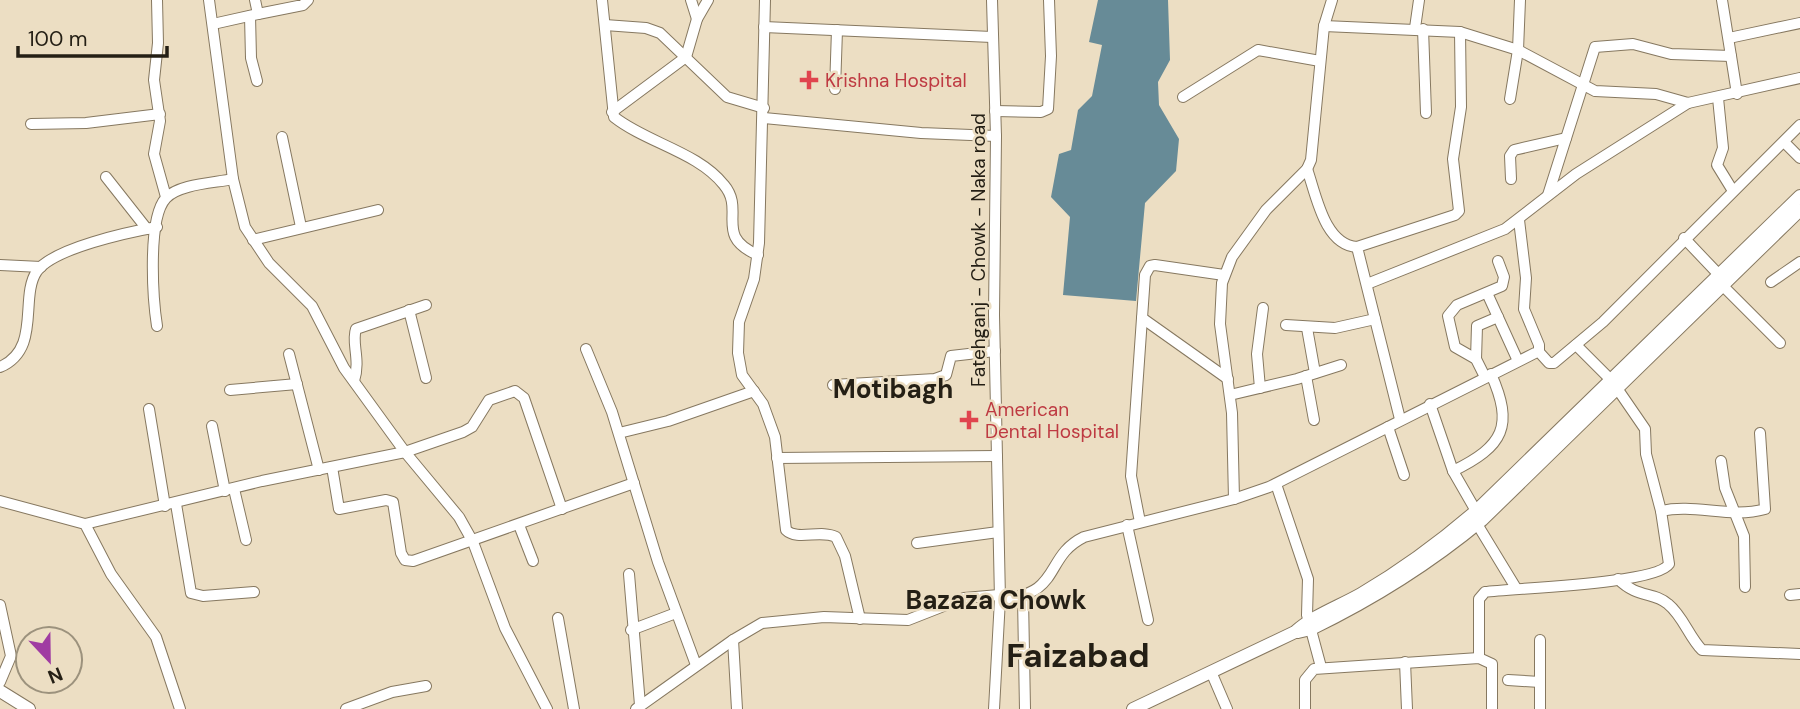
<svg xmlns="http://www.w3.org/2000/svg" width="1800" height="709" viewBox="0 0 1800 709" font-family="'DM Sans',sans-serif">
  <rect width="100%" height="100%" fill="#ecdec3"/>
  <path fill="#678b97" d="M1098 0H1168L1170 60 1158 82 1159 105 1179 139 1176 171 1145 203 1136 301 1063 295 1070 217 1051 197 1059 154 1071 150 1078 110 1092 96 1102 45 1089 42Z"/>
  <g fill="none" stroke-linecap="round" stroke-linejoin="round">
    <defs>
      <g id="minor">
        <path d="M157 0 158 43 154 80 160 121 154 154 166 197"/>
        <path d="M209 0 233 179 245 227 269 263 312 306 344 368 405 452 459 517 473 542 505 628 547 709"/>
        <path d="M602 0 614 117C647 143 698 152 724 185 746 211 713 236 758 255"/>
        <path d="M691 0 697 19"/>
        <path d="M765 0 759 243 754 279 739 322 738 353 742 375 763 404 775 437 786 530C797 541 821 529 836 537L845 556 860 619"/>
        <path d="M992 0 996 136 994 315 1000 599 994 709"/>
        <path d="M258 14 303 5 308 0"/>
        <path d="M250 16 251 58 257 81"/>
        <path d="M213 24 258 14 255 0"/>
        <path d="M605 25 646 28 660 33 727 97 764 108"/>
        <path d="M1324 26 1460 32 1518 50 1595 91 1656 94 1688 103 1800 78"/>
        <path d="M764 27 992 37"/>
        <path d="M1415 28 1419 0"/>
        <path d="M1423 29 1426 113"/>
        <path d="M1729 38 1800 23"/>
        <path d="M1731 56 1737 94"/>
        <path d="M835 89 837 30"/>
        <path d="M1183 97 1258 50 1320 61"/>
        <path d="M1718 98 1723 148 1717 165 1733 191"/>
        <path d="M1510 99 1518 50 1520 0"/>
        <path d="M995 111 1041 112 1048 109 1051 56 1049 0"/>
        <path d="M612 112 686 57 697 19 708 0"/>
        <path d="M764 118 921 133 996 136"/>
        <path d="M31 124 86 123 160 114"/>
        <path d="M282 137 301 227"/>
        <path d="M1784 142 1800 158"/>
        <path d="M1307 169C1316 194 1324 245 1357 247"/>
        <path d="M106 177 147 229"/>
        <path d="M1511 179 1510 156 1514 150 1566 138"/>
        <path d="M1548 195 1595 47 1633 44 1671 54 1731 56 1722 0"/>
        <path d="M1519 220 1526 278 1524 309 1539 345V352"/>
        <path d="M1684 238 1723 279"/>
        <path d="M253 240 378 210"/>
        <path d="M0 265 41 267"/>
        <path d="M1771 282 1800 262"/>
        <path d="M1367 284 1505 229 1576 174 1688 103"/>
        <path d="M1721 284 1780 343"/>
        <path d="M1487 293 1518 361"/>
        <path d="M409 310 426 378"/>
        <path d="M1142 318 1228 379"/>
        <path d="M1286 325 1335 328 1375 319"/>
        <path d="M157 326C153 300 147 218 166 198 179 184 214 183 233 179"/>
        <path d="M1307 328 1315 373"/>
        <path d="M586 349 612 412 658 562 696 665"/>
        <path d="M289 354 319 470"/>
        <path d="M1476 359 1477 326 1498 317"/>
        <path d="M0 367C42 349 19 297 37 271 54 248 129 232 157 227"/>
        <path d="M1306 376 1314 420"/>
        <path d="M1485 377 1476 359 1455 347 1448 316 1457 305 1502 286 1504 277 1498 261"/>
        <path d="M354 381C361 359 351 343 356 329L426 305"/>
        <path d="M833 385 935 379 946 375 951 356 995 351"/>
        <path d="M1260 388 1257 354 1263 308"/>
        <path d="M230 390 297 384"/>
        <path d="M1230 395 1297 379 1341 365"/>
        <path d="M1430 404 1453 471 1476 511"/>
        <path d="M149 409 165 506"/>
        <path d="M1400 419 1357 247 1455 215 1459 211 1453 159 1461 107 1460 32"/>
        <path d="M212 426 225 491"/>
        <path d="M1388 427 1404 475"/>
        <path d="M619 433 668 421 754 391"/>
        <path d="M777 458 997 456"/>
        <path d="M1721 461 1725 488 1744 536 1745 587"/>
        <path d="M332 467 339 509 386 500 393 502 401 553 405 560 413 561 634 483"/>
        <path d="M1453 471C1504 446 1514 426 1491 374"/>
        <path d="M1276 484 1308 579 1307 615 1321 667"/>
        <path d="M234 489 246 540"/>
        <path d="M1234 499 1232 413 1220 324 1222 283 1232 257 1266 210 1307 169 1311 160 1324 26 1332 0"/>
        <path d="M0 501 85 524 111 574 156 637 180 709"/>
        <path d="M176 504 191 593 203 596 254 592"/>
        <path d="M1661 511C1695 503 1730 519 1765 509L1760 433"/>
        <path d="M1474 519 1516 588"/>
        <path d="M1140 522 1131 476 1145 275 1150 266 1155 265 1224 275"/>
        <path d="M85 524 262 481 405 452 463 432 472 427 489 400 515 391 524 398 562 509"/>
        <path d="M519 525 533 561"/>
        <path d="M1127 525 1148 620"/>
        <path d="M917 543 998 532"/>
        <path d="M629 574 640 705"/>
        <path d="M1618 579C1638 599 1653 591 1668 604 1683 616 1689 637 1702 650L1800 654"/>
        <path d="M1790 595 1800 594"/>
        <path d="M1023 598 1025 709"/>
        <path d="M1000 599C1063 595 1043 557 1084 537L1234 499 1269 487 1535 353 1539 352 1549 363H1554L1603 322 1800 125"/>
        <path d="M0 605 11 656 0 682"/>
        <path d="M558 618 574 709"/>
        <path d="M631 630 676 613"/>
        <path d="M733 640 737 709"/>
        <path d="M1540 640V709"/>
        <path d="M1479 658V599L1485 592C1514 588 1657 584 1669 564L1661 511 1646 454 1645 429 1612 381 1576 345"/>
        <path d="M1405 662 1407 709"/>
        <path d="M1212 674 1227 709"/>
        <path d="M1508 680 1540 682"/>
        <path d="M346 709 392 692 426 686"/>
        <path d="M636 709 733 640 762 623 824 617 908 620 964 598 999 595"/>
        <path d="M1305 709V680L1314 669 1479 658 1492 664V709"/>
      </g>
      <g id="major">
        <path d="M1298 632 1311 629C1373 599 1429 564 1482 520L1800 210"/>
        <path d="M0 691 29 709"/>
        <path d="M1133 709 1295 632C1314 615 1338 607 1361 594 1402 570 1440 542 1476 511L1800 196"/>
      </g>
    </defs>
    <use href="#minor" stroke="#867860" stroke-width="12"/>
    <use href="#major" stroke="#867860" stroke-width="14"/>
    <use href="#minor" stroke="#fff" stroke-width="10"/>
    <use href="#major" stroke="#fff" stroke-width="12"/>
  </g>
  <g fill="#e0444e" stroke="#ecdec3" stroke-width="2.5">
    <path d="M805.5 69.5h7v7h7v7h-7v7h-7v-7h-7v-7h7z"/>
    <path d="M965.5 409.5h7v7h7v7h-7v7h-7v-7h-7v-7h7z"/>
  </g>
  <g text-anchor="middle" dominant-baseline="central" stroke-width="5" stroke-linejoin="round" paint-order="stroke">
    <g font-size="19" fill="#be3a42" stroke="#ecdec3" text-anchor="start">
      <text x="825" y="80">Krishna Hospital</text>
      <text x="985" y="409">American<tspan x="985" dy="22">Dental Hospital</tspan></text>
    </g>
    <g font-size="19" fill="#241f15" stroke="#ecdec3">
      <text transform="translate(978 250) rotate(-90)">Fatehganj - Chowk - Naka road</text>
    </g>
    <g font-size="26" font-weight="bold" fill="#241f15" stroke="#ecdec3">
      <text x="893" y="389">Motibagh</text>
      <text x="996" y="600">Bazaza Chowk</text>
    </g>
    <g font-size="33" font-weight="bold" fill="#241f15" stroke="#ecdec3">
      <text x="1078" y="655">Faizabad</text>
    </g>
  </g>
  <g transform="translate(49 660) rotate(158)"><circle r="33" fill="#ecdec3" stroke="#9c927d" stroke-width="2"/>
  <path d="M0-5L12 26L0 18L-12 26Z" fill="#a03ca2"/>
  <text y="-10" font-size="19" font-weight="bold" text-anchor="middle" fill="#241f15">N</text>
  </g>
  <path d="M18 46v10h149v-10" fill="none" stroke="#241f15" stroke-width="3.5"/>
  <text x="28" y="46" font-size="21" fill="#241f15" stroke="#ecdec3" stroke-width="5" paint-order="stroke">100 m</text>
</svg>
